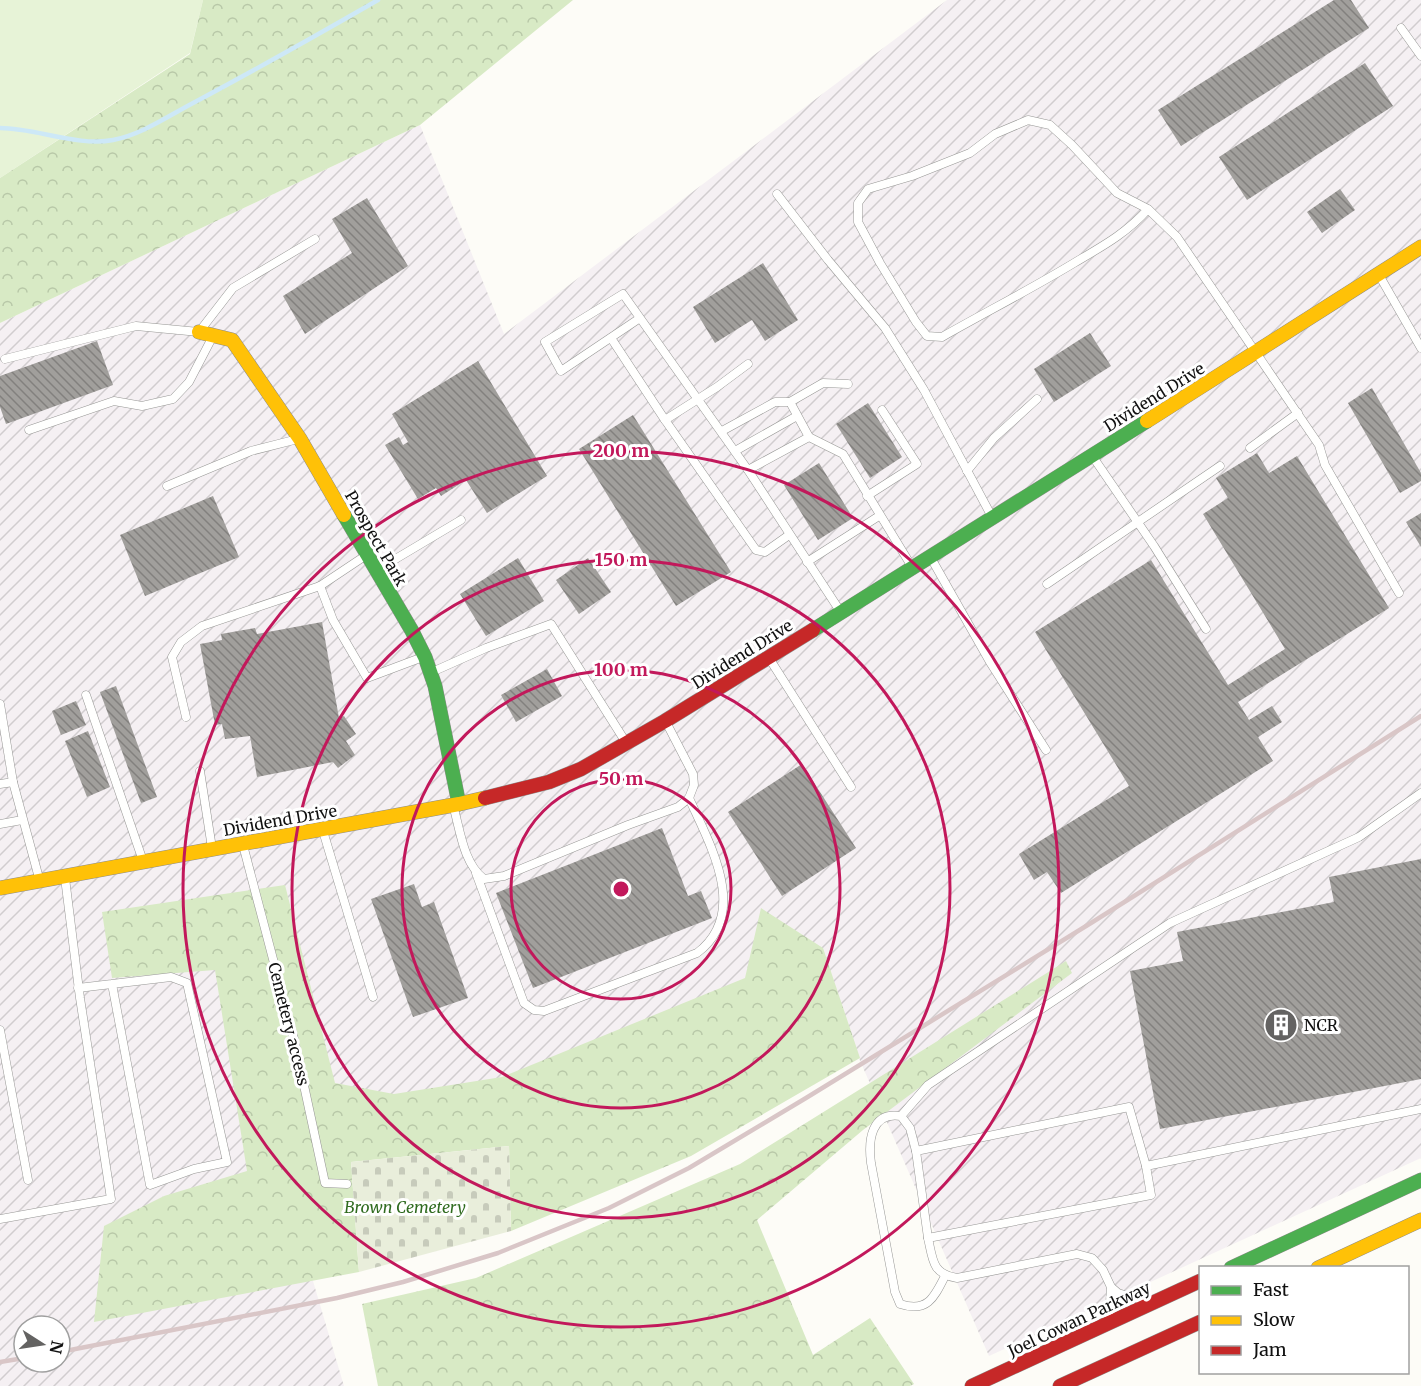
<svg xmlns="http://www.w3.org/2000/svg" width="1421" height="1386" viewBox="0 0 1421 1386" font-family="Merriweather,serif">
  <defs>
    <pattern id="industrial-furrows" width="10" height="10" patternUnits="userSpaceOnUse" patternTransform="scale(1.5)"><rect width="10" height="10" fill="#f5f0f3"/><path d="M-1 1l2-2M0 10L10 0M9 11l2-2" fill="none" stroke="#d1cdcf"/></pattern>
    <pattern id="forest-crowns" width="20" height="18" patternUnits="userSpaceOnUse" patternTransform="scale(1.5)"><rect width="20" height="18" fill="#d8eac5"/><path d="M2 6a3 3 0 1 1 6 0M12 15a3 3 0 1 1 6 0" fill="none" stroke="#b8c8a8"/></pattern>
    <pattern id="cemetery-stones" width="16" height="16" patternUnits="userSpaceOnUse" patternTransform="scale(1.5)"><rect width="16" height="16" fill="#e9eedb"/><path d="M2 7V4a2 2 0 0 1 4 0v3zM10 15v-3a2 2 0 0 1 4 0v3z" fill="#c7cbbb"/></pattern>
    <pattern id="building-back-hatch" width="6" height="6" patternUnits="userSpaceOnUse" patternTransform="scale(1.5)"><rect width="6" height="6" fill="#a19f9c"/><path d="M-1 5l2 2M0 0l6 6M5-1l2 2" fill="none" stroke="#82807e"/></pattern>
  </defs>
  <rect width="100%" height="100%" fill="#fdfcf7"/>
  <path fill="url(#industrial-furrows)" fill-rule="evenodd" d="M947 0H1421V1158L989 1356 813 953 532 1092 268 1108 287 1193 344 1386H0V323L420 125 504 334ZM24 1326H60V1362H24Z"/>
  <path fill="#e7f3d7" d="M0 0H203L190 53 0 178Z"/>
  <g fill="url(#forest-crowns)">
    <path d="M203 0H573L420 125 0 323V178L190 54Z"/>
    <path d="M285 885 335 1083 394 1094 502 1077 745 978 761 908 823 948 860 1058 691 1156 511 1231 509 1146 351 1162 359 1272 94 1322 104 1226 164 1196 247 1171 215 970 112 978 102 912Z"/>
    <path d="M1066 961 1072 973 863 1130 757 1220 813 1355 870 1318 914 1384 910 1386H378L362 1304 476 1278 740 1164Z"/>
  </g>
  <path fill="url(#cemetery-stones)" d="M509 1146 511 1231 359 1272 351 1162Z"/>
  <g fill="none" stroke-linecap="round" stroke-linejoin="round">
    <path stroke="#cde8f7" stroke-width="4.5" d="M0 128C36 128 78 147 113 140 143 134 168 116 195 102 257 69 317 35 378 0"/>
  </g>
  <g fill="url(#building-back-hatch)">
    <path d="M1334 0H1351L1369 28 1181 146 1158 110Z"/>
    <path d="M1365 63 1393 106 1247 200 1219 157Z"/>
    <path d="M1340 189 1355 210 1322 233 1307 212Z"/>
    <path d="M367 198 408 266 305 334 283 296 352 253 332 219Z"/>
    <path d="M763 263 798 320 765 341 752 320 715 343 693 307Z"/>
    <path d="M1090 333 1111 366 1054 402 1034 369Z"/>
    <path d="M97 341 113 385 6 424 0 407V376Z"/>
    <path d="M478 361 547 476 487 513 466 480 441 496 436 488 418 499 385 445 399 437 403 445 408 442 392 414Z"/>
    <path d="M1372 388 1421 473V481L1400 493 1348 403Z"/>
    <path d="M868 403 902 457 870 478 836 424Z"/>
    <path d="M633 415 731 572 676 606 579 449Z"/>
    <path d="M1257 453 1269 473 1297 456 1389 608 1238 702 1249 720 1272 706 1282 722 1258 737 1273 761 1061 893 1047 872 1034 880 1019 854 1129 786 1035 632 1151 560 1228 685 1285 649 1203 514 1228 498 1216 478Z"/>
    <path d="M819 463 853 518 818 540 784 485Z"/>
    <path d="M213 496 239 557 145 596 120 535Z"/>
    <path d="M1421 513V547L1406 522Z"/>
    <path d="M518 558 544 601 486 636 460 594Z"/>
    <path d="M588 558 611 592 579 614 556 580Z"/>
    <path d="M322 622 339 718 344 716 356 734 346 741 355 755 338 768 333 762 257 777 250 736 225 739 222 724 215 725 200 644 222 640 221 634 255 628 257 634Z"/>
    <path d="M547 669 562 696 516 722 501 695Z"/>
    <path d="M116 686 157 797 141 803 100 692Z"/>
    <path d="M76 701 86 725 61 735 52 711Z"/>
    <path d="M88 731 110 787 87 797 65 741Z"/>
    <path d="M802 764 856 848 782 896 728 812Z"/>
    <path d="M662 828 688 896 701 891 712 918 533 988 496 893Z"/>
    <path d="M1421 859V1079L1160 1129 1130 971 1183 961 1177 932 1334 902 1329 877Z"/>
    <path d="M414 884 422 907 434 902 468 998 413 1017 371 899Z"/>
  </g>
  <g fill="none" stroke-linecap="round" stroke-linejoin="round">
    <defs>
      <g id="lane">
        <path d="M1401 28 1421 56"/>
        <path d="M777 194 828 260 885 328 924 390 992 517"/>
        <path d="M1148 209C1127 233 1101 247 1074 263 1031 289 986 312 942 337L927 336 916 322 880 263 858 222V203L868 189 912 176 970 153 995 134 1028 120 1050 125 1072 145 1117 193 1148 209 1177 237 1319 445 1325 465 1399 593"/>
        <path d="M1379 275 1421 348"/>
        <path d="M640 318 561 371 545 342 623 294 748 470"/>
        <path d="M611 338 665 420 756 550 765 552 789 535"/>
        <path d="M5 359 136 326 199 332 233 288 315 239"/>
        <path d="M665 420 717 387 748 364"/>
        <path d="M29 430 114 401 142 406 173 399 189 382 213 336"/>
        <path d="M722 431 775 402H790"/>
        <path d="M809 437 790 402 823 383 848 384"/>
        <path d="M1250 448 1298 413"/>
        <path d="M735 451 797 416"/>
        <path d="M1093 457 1154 546 1206 629"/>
        <path d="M967 471 994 438 1037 399"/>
        <path d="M167 486 251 451 298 439"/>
        <path d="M867 496 917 464 882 410"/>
        <path d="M931 558 990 662 1046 750"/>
        <path d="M807 562 879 516"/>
        <path d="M377 570 461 520"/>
        <path d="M1047 584 1220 466"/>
        <path d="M320 586 333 620 367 678 423 657"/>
        <path d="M840 611 748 470 809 437 843 454 912 567"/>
        <path d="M769 658 851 787"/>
        <path d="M432 672 486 648 551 624 625 741"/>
        <path d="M86 695 143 861"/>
        <path d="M0 704 13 782 39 878"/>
        <path d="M186 717 172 657 181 642 202 626 320 586 365 556"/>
        <path d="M200 771 212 848"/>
        <path d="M0 784 13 782"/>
        <path d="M453 805C460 829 463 863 484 879L504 876 628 825 678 807 689 798 694 785 693 774 666 722"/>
        <path d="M0 824 22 820"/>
        <path d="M323 831 373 997"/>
        <path d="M243 845 294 1039 325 1183 347 1184"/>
        <path d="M476 873 524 1003 534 1010 544 1011 697 953C750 913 710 845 689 798"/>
        <path d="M78 988 171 977 187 983 227 1162 194 1169 150 1185 112 984"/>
        <path d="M0 1030 28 1180"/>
        <path d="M901 1116 928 1085 1170 923 1359 837 1421 793"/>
        <path d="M916 1151 910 1128 901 1116C871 1111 868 1141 871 1163L895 1292 900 1304C927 1313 934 1298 945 1276"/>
        <path d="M0 1219 111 1199 80 998 65 878"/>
        <path d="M928 1238 916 1151 1129 1107 1146 1166"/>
        <path d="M1111 1287 1118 1293 1145 1301"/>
        <path d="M1109 1320 1111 1287 1103 1270 1092 1258 1077 1254 957 1278C932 1274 933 1260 928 1238L1151 1195 1146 1166 1421 1109"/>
      </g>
      <g id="fast">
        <path d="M344 515 412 631 425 657 435 686 459 804"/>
        <path d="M813 630 1147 421"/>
        <path d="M1231 1268 1421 1180"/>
      </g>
      <g id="slow">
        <path d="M199 332 232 340 300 439 344 515"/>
        <path d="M1147 421 1421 247"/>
        <path d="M0 888 459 804 485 798"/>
        <path d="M1318 1268 1421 1220"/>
      </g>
      <g id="jam">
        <path d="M485 798 549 782 581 769 665 721 813 630"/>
        <path d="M972 1386 1200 1281"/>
        <path d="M1060 1386 1200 1322"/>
      </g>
    </defs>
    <use href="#lane" stroke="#979795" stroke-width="9"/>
    <use href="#fast" stroke="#8e8d8b" stroke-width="15"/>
    <use href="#slow" stroke="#8e8d8b" stroke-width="15"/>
    <use href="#jam" stroke="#8e8d8b" stroke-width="15"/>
    <use href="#lane" stroke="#fffffe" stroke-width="8"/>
    <use href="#fast" stroke="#4caf50" stroke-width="14"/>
    <use href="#slow" stroke="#ffc107" stroke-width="14"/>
    <use href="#jam" stroke="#c62828" stroke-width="14"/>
    <g stroke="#d9c6c7" stroke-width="4.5">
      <path d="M60 1352 337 1298 403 1282 498 1253 609 1208 689 1168 806 1098 1091 923 1421 716"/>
      <path d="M0 1362 24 1358"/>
    </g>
  </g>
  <g fill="none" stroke="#c2185b" stroke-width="3">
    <circle cx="621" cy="889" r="110"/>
    <circle cx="621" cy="889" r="219"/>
    <circle cx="621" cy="889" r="329"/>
    <circle cx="621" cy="889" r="438"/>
  </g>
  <defs>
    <symbol id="building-disc" viewBox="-11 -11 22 22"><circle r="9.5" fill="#646362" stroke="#fff"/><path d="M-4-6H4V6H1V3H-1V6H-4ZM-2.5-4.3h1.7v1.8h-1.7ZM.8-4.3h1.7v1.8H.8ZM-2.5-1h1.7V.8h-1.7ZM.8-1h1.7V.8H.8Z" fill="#fff"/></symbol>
  </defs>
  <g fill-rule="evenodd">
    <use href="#building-disc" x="1262" y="1006" width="38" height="38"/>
  </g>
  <g text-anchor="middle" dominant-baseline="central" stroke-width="6" stroke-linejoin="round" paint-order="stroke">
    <g font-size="16" fill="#111" stroke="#fff">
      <text transform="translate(1154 397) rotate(-32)">Dividend Drive</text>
      <text transform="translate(376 538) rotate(60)">Prospect Park</text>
      <text transform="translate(742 654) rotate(-32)">Dividend Drive</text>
      <text transform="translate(280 820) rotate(-10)">Dividend Drive</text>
      <text transform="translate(289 1024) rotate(76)">Cemetery access</text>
      <text transform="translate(1079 1319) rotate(-25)">Joel Cowan Parkway</text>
    </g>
    <g font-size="16" fill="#111" stroke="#fff" text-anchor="start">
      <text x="1304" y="1025">NCR</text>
    </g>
    <g font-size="16" font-style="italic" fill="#2f6b1f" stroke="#fff">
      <text x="405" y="1207">Brown Cemetery</text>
    </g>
  </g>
  <circle cx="621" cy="889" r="9" fill="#c2185b" stroke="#fff" stroke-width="3"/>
  <g font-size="18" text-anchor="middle" font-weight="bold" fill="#c2185b" stroke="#fff" stroke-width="6" stroke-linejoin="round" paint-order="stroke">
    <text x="621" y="457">200 m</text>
    <text x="621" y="566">150 m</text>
    <text x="621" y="676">100 m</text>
    <text x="621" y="785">50 m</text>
  </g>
  <rect x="1199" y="1266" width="210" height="108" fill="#ffffff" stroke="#a0a0a0" stroke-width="1.5"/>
  <rect x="1211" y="1286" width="30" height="9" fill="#4caf50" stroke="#a0a0a0" stroke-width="1.5"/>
  <text x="1253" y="1296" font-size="18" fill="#111111">Fast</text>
  <rect x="1211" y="1316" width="30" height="9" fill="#ffc107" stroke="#a0a0a0" stroke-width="1.5"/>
  <text x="1253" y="1326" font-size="18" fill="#111111">Slow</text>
  <rect x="1211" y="1346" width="30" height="9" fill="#c62828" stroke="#a0a0a0" stroke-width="1.5"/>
  <text x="1253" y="1356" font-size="18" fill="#111111">Jam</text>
  <g transform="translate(42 1344) rotate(102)"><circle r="28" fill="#ffffff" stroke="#a0a0a0" stroke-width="1.5"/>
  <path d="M0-4.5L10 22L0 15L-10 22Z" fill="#646362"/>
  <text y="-9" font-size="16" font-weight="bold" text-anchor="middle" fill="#111111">N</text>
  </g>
</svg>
